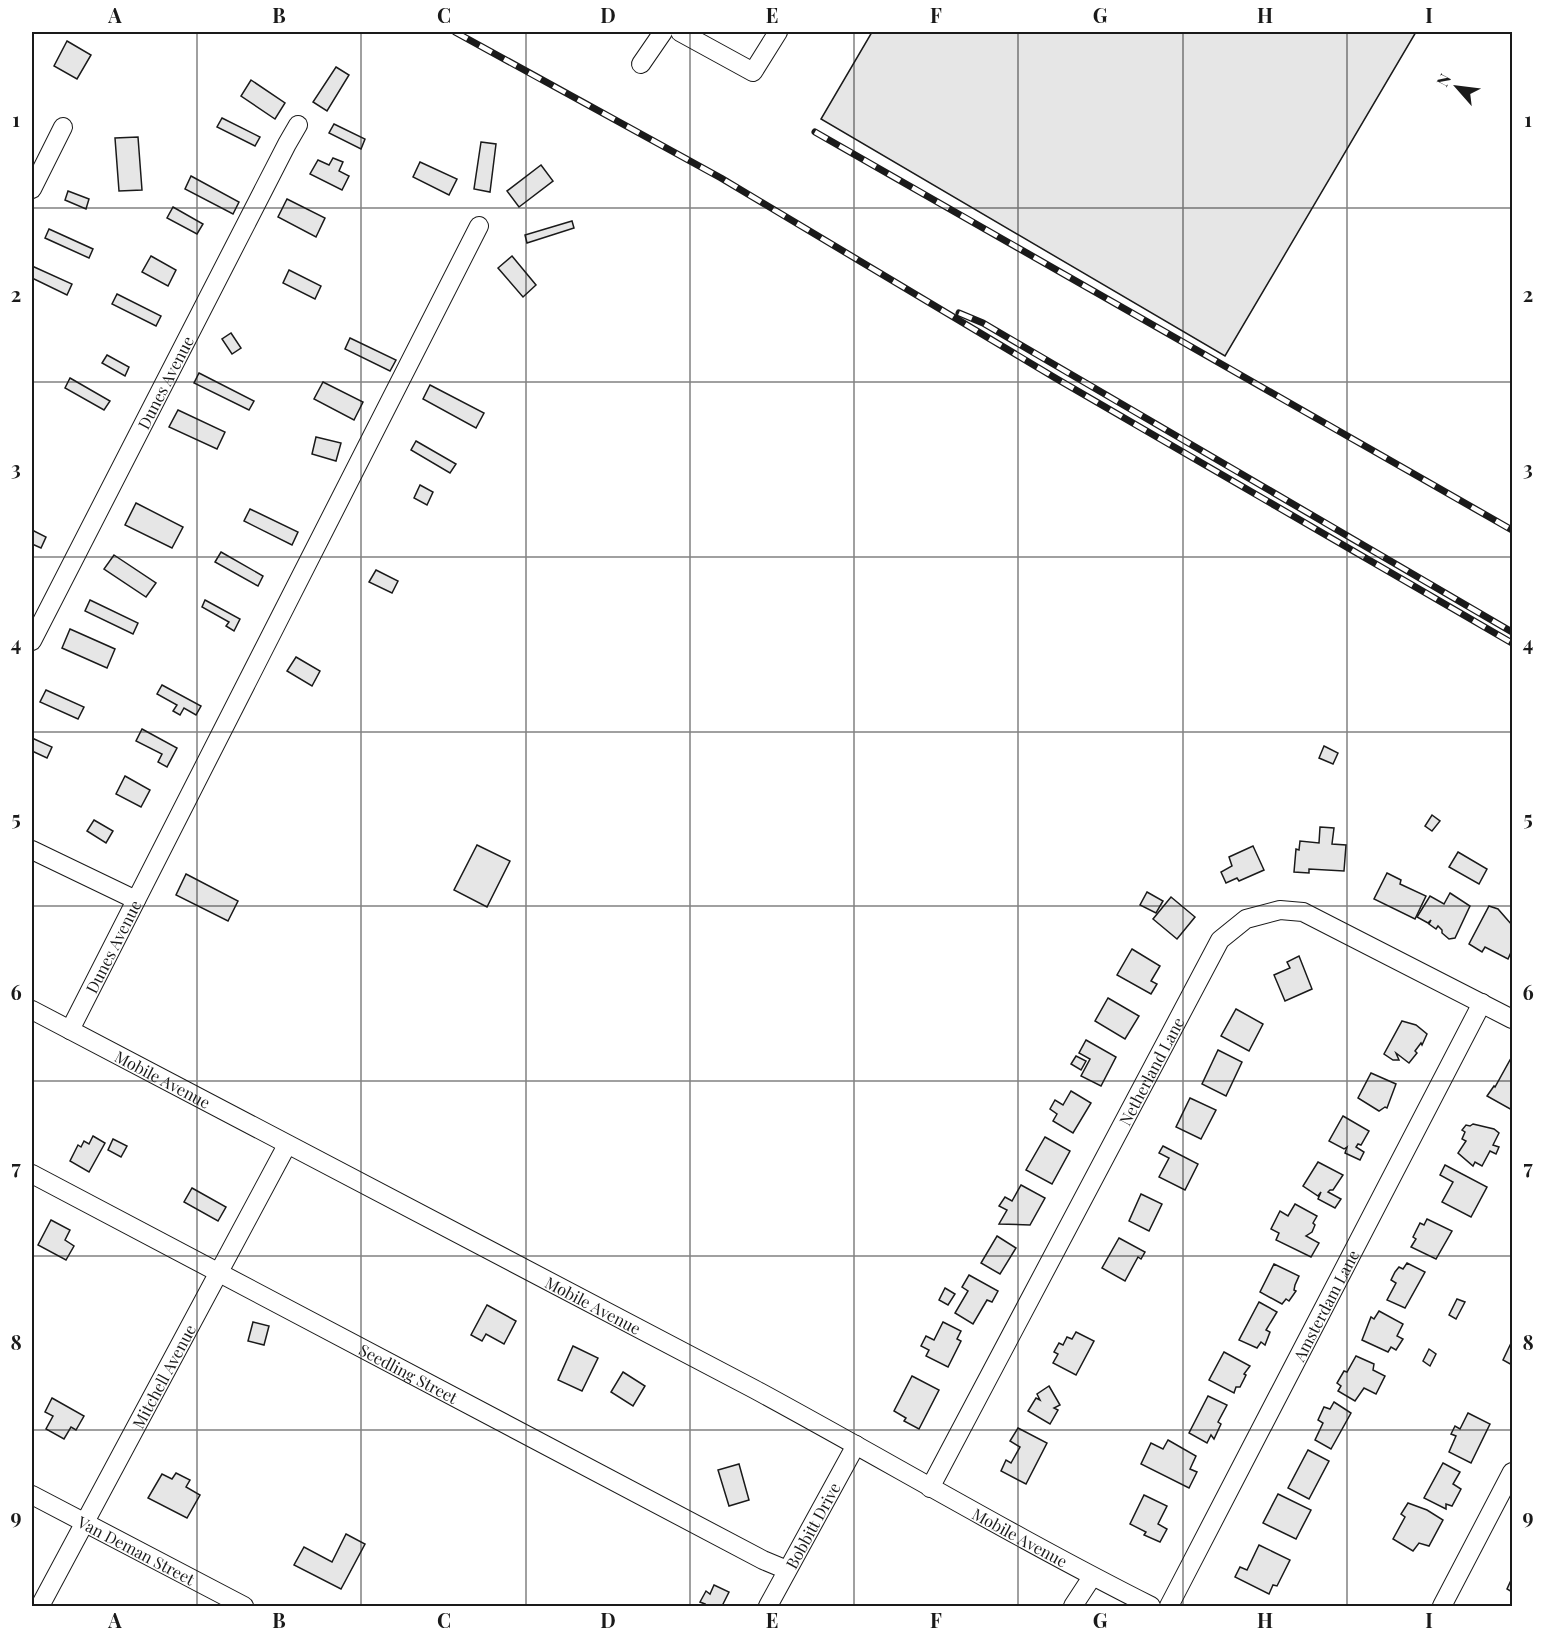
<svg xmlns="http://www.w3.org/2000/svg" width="1544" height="1638" viewBox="0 0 1544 1638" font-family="'Playfair Display',serif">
  <rect width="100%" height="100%" fill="#fff"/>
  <g fill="#e6e6e6" stroke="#1a1a1a" stroke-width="1.5">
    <path d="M872 32H1416L1225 356 821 119Z"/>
    <path d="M67 41 91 55 77 79 54 66Z"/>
    <path d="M336 67 349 75 327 111 313 102Z"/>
    <path d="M251 80 285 103 275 119 241 96Z"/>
    <path d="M222 118 260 137 255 146 217 127Z"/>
    <path d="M334 124 365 139 361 149 329 133Z"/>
    <path d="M138 137 142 190 119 191 115 138Z"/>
    <path d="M481 142 496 144 490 192 474 189Z"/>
    <path d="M333 158 343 162 339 171 349 176 342 190 310 174 318 160 329 165Z"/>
    <path d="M420 162 457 179 449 195 413 177Z"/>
    <path d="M541 165 553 181 519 207 507 191Z"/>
    <path d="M191 176 239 202 233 214 185 189Z"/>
    <path d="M68 191 89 199 86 209 65 200Z"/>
    <path d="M287 199 325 218 316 237 278 217Z"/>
    <path d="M173 207 203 224 197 234 167 218Z"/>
    <path d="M572 221 574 228 527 243 525 235Z"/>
    <path d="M49 229 93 249 89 258 45 238Z"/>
    <path d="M151 256 176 270 168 286 142 272Z"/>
    <path d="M512 256 536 285 523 297 498 268Z"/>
    <path d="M32 266 72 284 67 295 32 278Z"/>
    <path d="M289 270 321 286 315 299 283 283Z"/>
    <path d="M117 294 161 316 156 326 112 304Z"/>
    <path d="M231 333 241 348 232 354 222 339Z"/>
    <path d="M350 338 396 360 390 371 345 349Z"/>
    <path d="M107 355 129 367 125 376 102 363Z"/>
    <path d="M199 373 254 401 249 410 194 383Z"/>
    <path d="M70 378 110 401 104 410 65 388Z"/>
    <path d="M323 382 363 402 354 420 314 399Z"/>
    <path d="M430 385 484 413 476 428 423 399Z"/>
    <path d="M178 410 225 432 217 449 169 427Z"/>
    <path d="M316 437 341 443 336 461 312 454Z"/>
    <path d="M416 441 456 464 450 473 411 450Z"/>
    <path d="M420 485 433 492 427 505 414 498Z"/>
    <path d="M136 503 183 527 172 548 125 525Z"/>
    <path d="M250 509 298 532 292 545 244 521Z"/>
    <path d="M32 530 46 537 41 548 32 544Z"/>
    <path d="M221 552 263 576 258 586 215 562Z"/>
    <path d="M114 555 156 583 146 597 104 569Z"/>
    <path d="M376 570 398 581 392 593 369 582Z"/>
    <path d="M90 600 138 623 133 634 85 611Z"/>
    <path d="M205 600 240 619 234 631 226 626 229 622 202 607Z"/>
    <path d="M70 629 115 649 107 668 62 648Z"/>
    <path d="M296 657 320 671 312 686 287 671Z"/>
    <path d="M162 685 201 706 196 715 184 708 180 715 173 711 177 705 157 694Z"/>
    <path d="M46 690 84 707 78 719 40 702Z"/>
    <path d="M142 729 177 748 167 767 158 762 162 754 136 741Z"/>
    <path d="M32 738 52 747 47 758 32 751Z"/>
    <path d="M1324 746 1338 753 1333 764 1319 758Z"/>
    <path d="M125 776 150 790 141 807 116 794Z"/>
    <path d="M1432 815 1440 821 1432 831 1425 826Z"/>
    <path d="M94 820 113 831 106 843 87 831Z"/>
    <path d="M1320 827 1334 828 1332 844 1346 845 1344 871 1309 869V873L1294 872 1296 849 1299 850 1300 841 1319 843Z"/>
    <path d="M477 845 510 861 487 907 454 890Z"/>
    <path d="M1253 846 1264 870 1239 881 1237 878 1226 883 1221 872 1232 866 1229 857Z"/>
    <path d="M1458 852 1487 869 1479 884 1449 867Z"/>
    <path d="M1387 873 1401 880 1400 884 1426 896 1415 919 1374 899Z"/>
    <path d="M186 874 238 901 228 921 176 895Z"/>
    <path d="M1147 892 1163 901 1156 913 1140 905Z"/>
    <path d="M1450 893 1470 906 1455 938 1449 939 1442 933V930L1438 926 1436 929 1429 924 1431 920 1428 923 1417 917 1430 896 1444 904Z"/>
    <path d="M1171 897 1195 917 1177 939 1153 919Z"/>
    <path d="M1489 906 1498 909 1512 925V950L1508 959 1485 947 1482 952 1469 944Z"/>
    <path d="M1132 949 1160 966 1151 981 1157 984 1151 994 1117 975Z"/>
    <path d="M1299 956 1312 989 1285 1001 1274 975 1290 968 1287 962Z"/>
    <path d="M1108 998 1139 1016 1125 1039 1095 1021Z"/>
    <path d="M1236 1009 1263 1024 1249 1051 1221 1036Z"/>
    <path d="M1402 1021 1416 1025 1427 1034 1422 1045 1421 1043 1415 1051 1417 1053 1409 1063 1396 1053 1399 1060H1393L1384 1054Z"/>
    <path d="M1086 1040 1116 1057 1101 1086 1081 1076 1090 1059 1079 1053Z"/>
    <path d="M1218 1050 1242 1062 1226 1096 1202 1084Z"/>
    <path d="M1076 1056 1086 1061 1081 1070 1071 1064Z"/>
    <path d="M1510 1060 1512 1062V1110L1487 1096 1494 1086 1495 1087Z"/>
    <path d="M1371 1073 1396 1084 1387 1108 1385 1107 1379 1111 1358 1098Z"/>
    <path d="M1071 1091 1091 1103 1073 1133 1053 1121 1057 1114 1050 1109 1055 1100 1063 1105Z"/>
    <path d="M1190 1098 1216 1110 1201 1139 1176 1127Z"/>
    <path d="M1343 1116 1369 1131 1361 1145 1358 1144 1356 1147 1364 1152 1360 1160 1345 1153 1347 1147 1344 1149 1329 1141Z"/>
    <path d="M1473 1124 1494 1129 1499 1133 1493 1145 1499 1147 1496 1154 1490 1151 1482 1166 1475 1162 1473 1166 1458 1153 1466 1141 1462 1139 1465 1132 1462 1130 1466 1125 1470 1126Z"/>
    <path d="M93 1136 105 1143 89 1172 70 1161 78 1145 81 1147 84 1141 89 1144Z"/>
    <path d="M1045 1137 1070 1151 1052 1184 1026 1170Z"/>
    <path d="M113 1139 127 1146 121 1157 108 1150Z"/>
    <path d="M1163 1146 1198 1164 1185 1190 1159 1177 1169 1158 1159 1153Z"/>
    <path d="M1318 1162 1343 1175 1333 1190H1330L1328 1192 1341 1199 1335 1208 1318 1199 1321 1192 1318 1196 1303 1186Z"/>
    <path d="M1445 1165 1487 1187 1471 1217 1442 1202 1453 1182 1440 1175Z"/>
    <path d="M1021 1185 1045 1198 1030 1225 999 1224 1007 1210 999 1206 1005 1197 1012 1201Z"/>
    <path d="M192 1188 226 1207 218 1221 184 1202Z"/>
    <path d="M1141 1194 1162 1204 1149 1231 1129 1221Z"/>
    <path d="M1295 1204 1317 1216 1313 1223 1315 1225 1312 1232 1306 1236 1319 1243 1311 1257 1276 1240 1279 1233 1271 1229 1280 1211 1288 1216Z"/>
    <path d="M1427 1219 1452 1231 1436 1259 1411 1247 1416 1239 1413 1237 1420 1223 1424 1225Z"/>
    <path d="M51 1220 70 1230 65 1240 74 1246 66 1260 38 1245Z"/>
    <path d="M997 1236 1016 1248 1000 1274 981 1263Z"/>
    <path d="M1119 1238 1145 1252 1141 1259 1138 1257 1125 1281 1102 1268Z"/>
    <path d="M1407 1263 1425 1272 1405 1308 1387 1300 1396 1283 1391 1280 1395 1272 1399 1267 1403 1269Z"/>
    <path d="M1274 1264 1299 1276 1295 1285 1294 1290 1296 1291 1289 1301 1286 1299 1282 1304 1260 1292Z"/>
    <path d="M969 1275 998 1291 992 1302 987 1300 973 1324 955 1313 968 1291 962 1287Z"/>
    <path d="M945 1288 955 1294 948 1305 939 1300Z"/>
    <path d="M1457 1299 1465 1302 1456 1319 1449 1315Z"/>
    <path d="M1259 1302 1277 1312 1266 1330 1270 1332 1265 1345 1261 1342 1257 1348 1239 1340Z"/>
    <path d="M487 1305 516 1321 504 1344 486 1334 482 1341 471 1335Z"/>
    <path d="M1379 1311 1403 1324 1397 1336 1403 1339 1396 1350 1391 1347 1388 1352 1362 1340 1371 1317 1374 1319Z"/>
    <path d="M253 1322 269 1326 264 1345 248 1341Z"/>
    <path d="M943 1322 961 1331 957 1339 961 1341 948 1367 926 1356 929 1350 921 1346 926 1336 934 1340Z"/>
    <path d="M1076 1332 1094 1341 1076 1375 1053 1363 1058 1354 1054 1352 1059 1343 1063 1345 1067 1337 1072 1339Z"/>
    <path d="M1512 1341V1365L1503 1360Z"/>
    <path d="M573 1346 598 1358 582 1391 558 1380Z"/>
    <path d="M1429 1349 1436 1354 1430 1366 1423 1361Z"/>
    <path d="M1224 1352 1250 1366 1244 1374 1246 1375 1240 1387H1236L1234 1393 1209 1380Z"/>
    <path d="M1356 1356 1374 1364 1373 1370 1385 1376 1376 1394 1364 1388 1355 1401 1338 1391 1341 1386 1337 1383 1344 1371 1347 1372Z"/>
    <path d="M623 1372 645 1386 633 1406 611 1392Z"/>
    <path d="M912 1376 939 1390 919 1429 904 1421 906 1418 894 1411Z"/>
    <path d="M1049 1386 1060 1405 1054 1408 1058 1410 1050 1424 1028 1411 1036 1398 1040 1400 1037 1394Z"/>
    <path d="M1208 1396 1227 1405 1218 1422 1221 1424 1214 1439 1211 1435 1207 1443 1189 1433Z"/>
    <path d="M52 1398 84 1416 76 1430 71 1427 64 1439 46 1429 53 1416 45 1412Z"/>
    <path d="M1334 1402 1351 1413 1331 1449 1315 1440 1323 1423 1318 1420 1324 1407 1330 1409Z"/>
    <path d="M1468 1413 1490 1424 1471 1463 1449 1452 1456 1436 1451 1434 1455 1426 1460 1429Z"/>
    <path d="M1018 1428 1047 1443 1026 1484 1001 1471 1006 1460 1011 1463 1020 1447 1010 1441Z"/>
    <path d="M1168 1440 1196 1456 1190 1469 1197 1472 1189 1488 1141 1464 1151 1443 1163 1449Z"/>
    <path d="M1308 1450 1329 1461 1309 1499 1288 1488Z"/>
    <path d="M1443 1463 1460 1472 1453 1484 1461 1489 1452 1506 1446 1504V1509L1424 1498Z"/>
    <path d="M739 1464 749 1500 729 1506 718 1470Z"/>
    <path d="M176 1473 190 1480 186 1487 200 1495 187 1518 148 1498 162 1474 172 1479Z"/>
    <path d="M1278 1494 1311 1510 1296 1539 1263 1523Z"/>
    <path d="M1144 1495 1167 1506 1158 1524 1167 1529 1160 1542 1144 1535 1146 1532 1130 1524Z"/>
    <path d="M1408 1503 1427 1510 1443 1520 1429 1546 1419 1543 1413 1551 1393 1539 1405 1517 1401 1514Z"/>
    <path d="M346 1534 365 1544 341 1589 294 1565 304 1547 332 1562Z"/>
    <path d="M1259 1545 1290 1560 1277 1586 1273 1585 1269 1594 1235 1577 1240 1567 1247 1570Z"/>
    <path d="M1512 1578V1592L1507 1589Z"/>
    <path d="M714 1585 729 1592 722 1606H704L705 1604 700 1602 706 1591 710 1594Z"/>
  </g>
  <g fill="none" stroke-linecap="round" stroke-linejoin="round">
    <defs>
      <g id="minor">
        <path d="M680 32 753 72 778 32"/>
        <path d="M641 64 663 32"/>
        <path d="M32 189 63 127"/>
        <path id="s1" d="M32 641 287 144 298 125"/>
        <path d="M32 850 136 900"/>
        <path id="s2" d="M32 1010 754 1389C887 1461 1016 1538 1151 1606"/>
        <path id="s3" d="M70 1030 479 226"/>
        <path id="s4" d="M32 1174 763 1560 787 1570"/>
        <path id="s5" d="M930 1488 1220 940 1246 919 1280 910 1303 912 1512 1019"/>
        <path id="s6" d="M32 1495 244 1606"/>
        <path id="s7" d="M40 1606 287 1145"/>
        <path id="s8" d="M768 1606 856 1445"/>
        <path d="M1073 1606 1092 1577"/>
        <path id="s9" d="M1169 1606 1482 1003"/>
        <path d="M1442 1606 1512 1472"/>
      </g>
    </defs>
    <use href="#minor" stroke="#1a1a1a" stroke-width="20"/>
    <use href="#minor" stroke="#fff" stroke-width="18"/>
    <defs>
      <g id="rail">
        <path d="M455 32 721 178 1057 379 1512 643"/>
        <path d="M815 132 1512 530"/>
        <path d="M959 313 983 323 1512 632"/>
      </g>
    </defs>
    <use href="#rail" stroke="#1a1a1a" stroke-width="7"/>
    <use href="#rail" stroke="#fff" stroke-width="4.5" stroke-dasharray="14" stroke-linecap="butt"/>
  </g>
  <path fill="none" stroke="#1a1a1a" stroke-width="1.5" stroke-opacity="0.55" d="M197 32V1606M361 32V1606M526 32V1606M690 32V1606M854 32V1606M1018 32V1606M1183 32V1606M1347 32V1606M32 208H1512M32 382H1512M32 557H1512M32 732H1512M32 906H1512M32 1081H1512M32 1256H1512M32 1430H1512"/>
  <g text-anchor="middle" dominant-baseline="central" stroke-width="4.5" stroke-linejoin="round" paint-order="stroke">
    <g font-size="16" fill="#1a1a1a" stroke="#fff">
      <text stroke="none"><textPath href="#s1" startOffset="291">Dunes Avenue</textPath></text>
      <text stroke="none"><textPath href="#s3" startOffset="94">Dunes Avenue</textPath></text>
      <text stroke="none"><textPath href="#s5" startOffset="472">Netherland Lane</textPath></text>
      <text stroke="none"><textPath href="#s2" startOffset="148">Mobile Avenue</textPath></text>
      <text stroke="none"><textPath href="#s2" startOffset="634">Mobile Avenue</textPath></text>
      <text stroke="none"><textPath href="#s9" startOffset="339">Amsterdam Lane</textPath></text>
      <text stroke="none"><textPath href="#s4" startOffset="426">Seedling Street</textPath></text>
      <text stroke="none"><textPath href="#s7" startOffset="261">Mitchell Avenue</textPath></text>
      <text stroke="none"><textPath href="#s8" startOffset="92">Bobbitt Drive</textPath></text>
      <text stroke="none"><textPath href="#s2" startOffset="1120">Mobile Avenue</textPath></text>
      <text stroke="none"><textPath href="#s6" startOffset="118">Van Deman Street</textPath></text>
    </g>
  </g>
  <rect width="1544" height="1638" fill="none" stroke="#ffffff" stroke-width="66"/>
  <g transform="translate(1457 87) rotate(298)" stroke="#ffffff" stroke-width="4.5" paint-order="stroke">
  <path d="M0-4.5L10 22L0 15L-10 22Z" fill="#1a1a1a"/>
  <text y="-9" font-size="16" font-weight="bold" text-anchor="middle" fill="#1a1a1a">N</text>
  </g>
  <rect x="33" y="33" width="1478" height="1572" fill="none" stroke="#1a1a1a" stroke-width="2"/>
  <g font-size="20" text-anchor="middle" font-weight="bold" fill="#1a1a1a">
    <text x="115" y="23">A</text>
    <text x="279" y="23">B</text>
    <text x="444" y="23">C</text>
    <text x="608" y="23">D</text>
    <text x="772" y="23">E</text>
    <text x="936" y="23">F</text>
    <text x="1100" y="23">G</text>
    <text x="1265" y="23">H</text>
    <text x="1429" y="23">I</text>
    <text x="16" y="127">1</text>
    <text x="1528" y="127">1</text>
    <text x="16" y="302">2</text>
    <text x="1528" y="302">2</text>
    <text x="16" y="476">3</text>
    <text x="1528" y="476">3</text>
    <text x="16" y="651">4</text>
    <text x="1528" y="651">4</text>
    <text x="16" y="826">5</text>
    <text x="1528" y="826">5</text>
    <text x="16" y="1000">6</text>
    <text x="1528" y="1000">6</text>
    <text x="16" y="1175">7</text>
    <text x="1528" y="1175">7</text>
    <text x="16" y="1350">8</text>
    <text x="1528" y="1350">8</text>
    <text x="16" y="1524">9</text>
    <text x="1528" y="1524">9</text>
    <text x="115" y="1628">A</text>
    <text x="279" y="1628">B</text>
    <text x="444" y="1628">C</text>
    <text x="608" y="1628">D</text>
    <text x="772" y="1628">E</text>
    <text x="936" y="1628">F</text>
    <text x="1100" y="1628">G</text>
    <text x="1265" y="1628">H</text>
    <text x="1429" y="1628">I</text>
  </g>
</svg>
